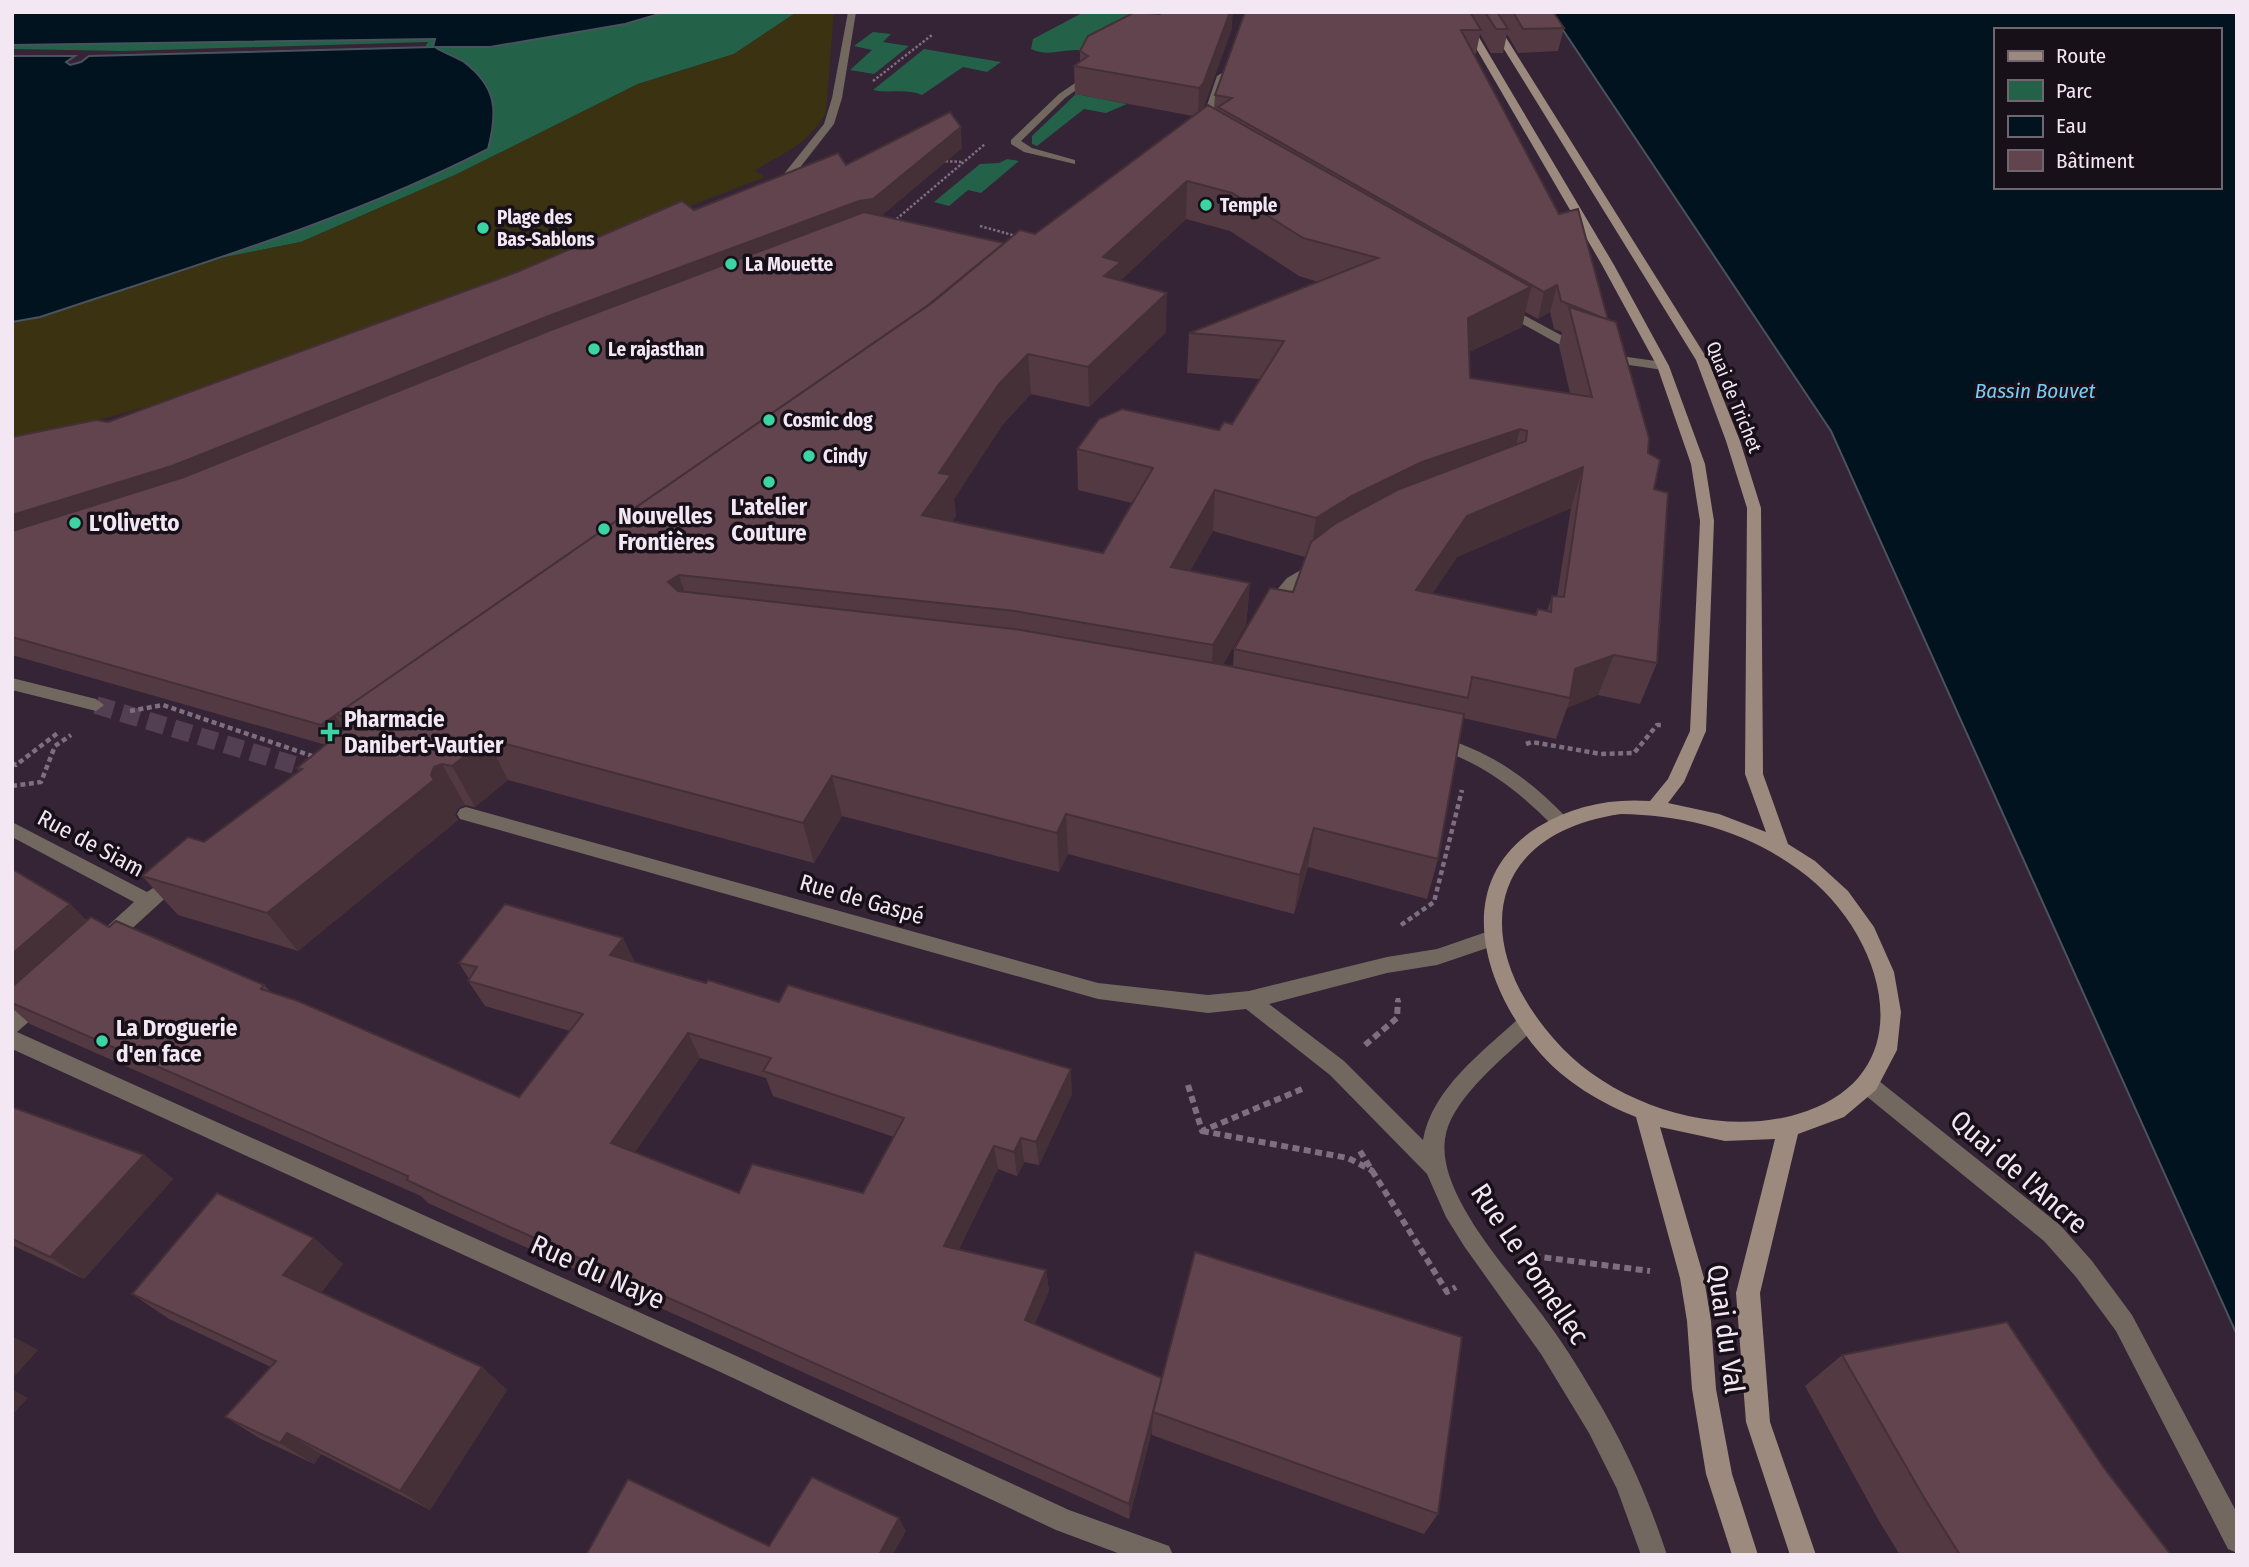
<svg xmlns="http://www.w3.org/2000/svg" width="2249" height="1567" viewBox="0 0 2249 1567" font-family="'Fira Sans Condensed',sans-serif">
  <rect width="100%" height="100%" fill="#352336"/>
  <g fill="#246149">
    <path d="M12 12H797L734 54 638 84 455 175 301 242 49 293 425 47 428 42 123 51 12 49Z"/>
    <path d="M1084 12H1136L1086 51C1066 47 1049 58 1031 49L1033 39Z"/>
    <path d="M873 32 891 34 883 42 909 46 874 74 850 70 872 50 854 46Z"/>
    <path d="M924 49 1001 62 987 72 963 67 922 95C905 88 890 94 873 90Z"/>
    <path d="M1076 94 1127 104 1106 113 1084 109 1037 146 1032 144V136Z"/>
    <path d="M1007 159 1019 161 981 193 968 190 949 206 934 202 980 164 999 163Z"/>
  </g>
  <path fill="#3a3211" d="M797 12H834L826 112C812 142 783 154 755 170L765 177 276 366C189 396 102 421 12 441V299L301 242 455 175 638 84 734 54Z"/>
  <g fill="#00131e" stroke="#49535e" stroke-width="2" fill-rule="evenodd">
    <path d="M12 12H666L625 24 490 47H435C443 53 455 56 464 62 497 87 498 111 488 149 345 222 192 266 40 317L12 322V56H75L66 62 70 65 81 62 89 56 433 47 435 39 12 45Z"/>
    <path d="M1551 12H2237V1335L1831 431ZM1995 30H2219V187H1995Z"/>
  </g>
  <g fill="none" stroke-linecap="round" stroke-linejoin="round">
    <path stroke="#524052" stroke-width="18" stroke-dasharray="18 9" stroke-linecap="butt" d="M96 705 321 773"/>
    <g stroke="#7e6e7f" stroke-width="2.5" stroke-dasharray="2.5 2" stroke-linecap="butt">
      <path d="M873 81 932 35"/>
      <path d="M941 161 963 162"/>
      <path d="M893 222 985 144"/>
      <path d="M980 226 1016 236"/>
    </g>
    <g stroke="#7e6e7f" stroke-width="4.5" stroke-dasharray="5 3.5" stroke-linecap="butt">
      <path d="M130 711 163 705 315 757"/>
      <path d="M1526 744 1532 742 1601 754 1634 753 1657 725H1663"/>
      <path d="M12 763 16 765 59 732"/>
      <path d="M12 786 41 782 55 746 71 735"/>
      <path d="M1401 925 1434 902 1462 790"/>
      <path d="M1398 1002V998"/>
    </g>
    <g stroke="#7e6e7f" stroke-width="6" stroke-dasharray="7 4.5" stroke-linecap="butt">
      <path d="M1365 1045 1397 1018 1398 1000"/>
      <path d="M1188 1085 1202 1131 1302 1089"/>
      <path d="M1202 1131 1348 1158 1373 1171"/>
      <path d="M1360 1151 1447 1292 1456 1287"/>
      <path d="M1533 1256 1650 1271"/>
    </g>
    <g fill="#736860" fill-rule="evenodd">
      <path d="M1078 81 1086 83 1065 98 1021 141 1032 148 1075 160V164L1024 152 1011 144V140L1059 94Z"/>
      <path d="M1867 1075 1874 1077 2060 1225 2092 1261 2132 1315 2237 1513V1553L2228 1549 2116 1331 2076 1277 2044 1241 1860 1091 1857 1084 1860 1077Z"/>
    </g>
    <path fill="#736860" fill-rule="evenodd" d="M848 12H856L842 98 834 124 791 179 770 184V180L783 175 824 124 832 98Z"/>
    <g fill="#736860" fill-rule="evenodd">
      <path d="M1503 304 1583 347 1585 350 1583 353H1575L1499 311V305Z"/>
      <path d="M1606 354 1663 362 1669 366 1663 370 1602 361V355Z"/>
      <path d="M1318 560 1326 565 1323 568 1297 586 1274 613H1264L1261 609 1264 605 1287 578Z"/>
      <path d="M12 678 96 699 104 705 96 711 12 690Z"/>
      <path d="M1436 736C1489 750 1528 778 1566 817L1569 822 1566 827H1554C1517 789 1481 762 1430 746L1427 742 1430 738Z"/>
      <path d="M466 807 1098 983 1208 995 1249 991 1387 957 1437 949 1492 930 1499 932 1502 938 1499 944 1437 965 1387 973 1269 1004 1344 1061 1423 1140C1432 1088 1484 1051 1520 1017L1527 1014 1534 1017 1537 1023 1534 1029C1506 1056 1450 1099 1445 1139 1437 1195 1511 1273 1543 1316 1561 1340 1577 1365 1592 1391 1624 1443 1648 1497 1667 1555H1641L1617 1489 1589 1433 1541 1354 1464 1246 1446 1217 1427 1174 1330 1075 1246 1009 1208 1013 1098 999 460 819 457 814 460 809Z"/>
      <path d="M12 822 147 892 176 873 183 875 185 880 114 945 107 947 100 945 97 939 100 933 134 902 12 837Z"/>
      <path d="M40 991 47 994 50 1000 47 1006 17 1032 732 1354 1069 1510 1169 1546 1173 1555H1123L1056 1530 716 1370 12 1049V1012L33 994Z"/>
    </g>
    <path fill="#736860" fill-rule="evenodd" d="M1222 73 1227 76 1214 115 1202 127H1194V123L1204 114 1217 76Z"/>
    <path fill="#9c8a7e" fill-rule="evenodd" d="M1455 12H1464L1614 265 1669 366 1705 464 1714 521 1706 731 1684 782 1668 803 1719 814 1766 832 1745 774 1747 508 1726 441 1696 360 1481 12H1490L1708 360 1740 441 1761 508 1763 774 1788 844 1815 861 1848 891 1874 927 1894 972 1901 1012 1897 1050 1876 1090 1844 1117 1798 1134 1760 1293 1770 1422 1816 1555H1790L1746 1422 1736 1293 1775 1139 1725 1141 1660 1127 1704 1278 1711 1321 1716 1389 1732 1474 1758 1555H1732L1706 1474 1692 1389 1687 1321 1680 1278 1636 1117C1601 1103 1565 1082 1540 1053 1483 988 1450 882 1538 827 1572 806 1610 798 1650 801L1668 779 1690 731 1700 521 1691 464 1657 366 1602 265ZM1621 814C1686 815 1746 831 1799 870 1881 928 1928 1068 1807 1111 1723 1141 1611 1106 1554 1039 1471 945 1483 834 1621 814Z"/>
  </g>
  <g fill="#533a42" fill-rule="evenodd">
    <path d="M1245 12H1553L1564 28 1558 51 1518 53 1507 34 1503 53H1491L1480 34 1476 54H1473L1608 320 1648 453 1654 489 1657 663 1640 704 1598 695 1567 708 1556 739 1463 718 1438 859 1427 899 1308 867 1294 914 1068 854 1059 872 842 816 814 863 508 780 475 807 465 805 458 808 455 815 458 820 298 951 178 915 142 876 204 842 299 771 297 768 326 745 12 655V437L108 422 694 210 846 165 962 148 881 216 1004 243 1035 234 1193 116 1075 94 1074 66 1080 62V51L1232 28 1203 108H1214L1215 95ZM1186 219 1230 231 1299 276 1318 282 1189 333 1187 373 1260 379 1232 424 1219 430 1077 449 1078 490 1132 503 1103 553 952 522 956 516 954 499 1003 424 1031 394 1089 407 1166 332 1121 280ZM1525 312 1538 319 1550 312 1554 329 1562 332 1559 346 1570 393 1470 378 1469 352 1522 327ZM1571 508 1557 597 1552 596 1547 611 1538 609 1536 615 1432 594 1457 557ZM1213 531 1305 557 1293 592 1234 649 1233 666 1223 664 1246 625 1250 583 1190 571Z"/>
    <path d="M12 869 70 904 87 921 109 927 264 985 270 991 519 1097 570 1031 485 1006 468 981 469 979 459 963 635 962 1072 1094 1039 1165 1024 1162 1017 1176 998 1169 959 1249 1046 1270 1049 1291 1034 1324 1438 1514 1424 1534 1152 1435V1431L1129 1519 463 1219 428 1203 421 1196 30 1024 12 1008ZM700 1058 766 1078 773 1096 894 1137 863 1193H739L635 1152Z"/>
    <path d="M12 1107 144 1155 173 1179 84 1279 12 1245Z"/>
    <path d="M314 1238 343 1264 321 1293 482 1367 507 1390 430 1510 321 1454 314 1464 261 1439 225 1417 271 1367 169 1319 132 1294Z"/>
    <path d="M1842 1355 2104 1468 2171 1555H1900L1879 1521 1805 1386Z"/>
  </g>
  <g fill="#443036">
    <path d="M1230 12H1233L1232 28 1202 113 1198 117 1199 88Z"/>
    <path d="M961 127 962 148 876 220 12 544V515Z"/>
    <path d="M1187 181 1186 219 1121 280V301L1105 295 1103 257Z"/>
    <path d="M1557 285 1550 312 1538 319 1544 292Z"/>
    <path d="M1531 287 1522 327 1459 357 1468 318Z"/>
    <path d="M1167 293 1166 332 1089 407 1088 367Z"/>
    <path d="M1028 354 1031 394 1003 424 954 499 956 516 928 556 922 515 939 473 999 384Z"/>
    <path d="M1520 429 1510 469 1310 559 1316 518 1352 496 1422 462Z"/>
    <path d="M1583 467 1571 508 1457 557 1407 631 1416 590 1467 516Z"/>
    <path d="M1215 490 1213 531 1169 608 1171 567Z"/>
    <path d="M679 575 692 616 668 582Z"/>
    <path d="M1250 583 1246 625 1211 686 1213 645Z"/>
    <path d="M1614 655 1598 695 1567 708 1570 698 1575 669Z"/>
    <path d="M335 715 350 738 336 748 321 725Z"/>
    <path d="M487 739 508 780 475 807 452 766Z"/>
    <path d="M442 764 465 805 458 808 455 815 458 820 298 951 267 913 431 775 434 767Z"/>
    <path d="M832 776 842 816 814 863 803 823Z"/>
    <path d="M1066 814 1068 854 1059 872 1057 833Z"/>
    <path d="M1314 828 1308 867 1294 914 1300 875Z"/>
    <path d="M70 904 98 931 12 1003V954Z"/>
    <path d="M623 938 636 964 610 955Z"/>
    <path d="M688 1033 700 1058 625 1166 611 1143Z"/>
    <path d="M1071 1069 1072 1094 1039 1165 1036 1142Z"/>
    <path d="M1021 1138 1024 1162 1017 1176 1014 1152Z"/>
    <path d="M994 1146 998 1169 950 1267 944 1246Z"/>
    <path d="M144 1155 173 1179 84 1279 50 1257Z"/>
    <path d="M314 1238 343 1264 314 1301 283 1275Z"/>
    <path d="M1046 1270 1049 1291 1028 1340 1025 1320Z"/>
    <path d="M12 1336 38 1350 12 1379Z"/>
    <path d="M482 1367 507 1390 430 1510 400 1491Z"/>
    <path d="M12 1389 28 1398 12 1415Z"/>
    <path d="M1153 1413 1152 1431 1129 1519V1504Z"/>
    <path d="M287 1433 321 1454 314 1464 280 1443Z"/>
    <path d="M899 1518 906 1531 893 1555H879Z"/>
  </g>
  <g fill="#61444d" stroke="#443036" stroke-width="2" fill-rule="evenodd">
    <path d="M1135 12 1160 14 1161 12H1230L1203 84 1199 88 1074 66 1088 56 1080 51 1088 36Z"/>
    <path d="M1245 12H1470L1481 30H1461L1559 214 1578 209 1608 320 1561 301 1557 285 1544 292 1218 107 1232 98 1215 95Z"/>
    <path d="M1485 12H1497L1508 29H1496Z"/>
    <path d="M1513 12H1553L1564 28 1523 29Z"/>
    <path d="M1208 105 1531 287 1468 318 1470 378 1592 397 1569 307 1616 322 1649 438 1648 453 1660 460 1654 489 1668 493 1657 663 1614 655 1575 669 1570 698 1472 677 1468 698 1234 649 1270 588 1293 592 1311 542 1336 523 1397 490 1526 441 1527 431 1520 429 1422 462 1352 496 1316 518 1215 490 1171 567 1250 583 1213 645 1015 611 679 575 668 582 678 591 1014 629 1219 664 1464 714 1438 859 1314 828 1300 875 1066 814 1057 833 832 776 803 823 487 739 452 766 442 764 434 767 431 775 434 780 267 913 142 876 188 837 204 842 302 769 297 768 356 720 335 714 933 302 1020 230 1035 234ZM1187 181 1232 193 1303 238 1378 258 1189 333 1284 341 1232 424 1224 422 1219 430 1122 409 1099 419 1077 449 1153 468 1103 553 922 515 951 475 939 473 999 384 1028 354 1088 367 1167 293 1104 276 1121 262 1103 257ZM1583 467 1564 597 1552 596 1551 612 1538 609 1536 615 1416 590 1467 516Z"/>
    <path d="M950 112 961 127 873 199 859 201 546 317 172 466 12 515V437L96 420 108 422 517 272 682 201 694 210 838 153 846 165Z"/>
    <path d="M864 212 1004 243 927 306 321 725 12 637V531L184 477 556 328Z"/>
    <path d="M12 869 70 904 12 954Z"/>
    <path d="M505 904 623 938 610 955 706 983 708 980 779 1002 788 985 1071 1069 1036 1142 1021 1138 1014 1152 994 1146 944 1246 1046 1270 1025 1320 1162 1378 1129 1504 443 1197 407 1180 408 1176 12 1003V987L91 917 109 927 116 921 264 985 261 989 298 1001 519 1097 583 1014 468 981 477 967 459 963ZM688 1033 771 1058 763 1071 904 1118 863 1193 752 1164 739 1193 611 1143Z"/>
    <path d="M12 1107 144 1155 50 1257 12 1239Z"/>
    <path d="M217 1193 314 1238 283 1275 482 1367 400 1491 287 1433 280 1443 225 1417 276 1361 132 1294Z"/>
    <path d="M1195 1252 1462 1337 1438 1514 1153 1412Z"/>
    <path d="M2007 1322 2104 1468 2171 1555H1960L1923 1496 1842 1355Z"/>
    <path d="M812 1477 899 1518 879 1555H586L628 1479 769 1546Z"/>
  </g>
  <g fill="#3dd4a3" stroke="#181018" stroke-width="2.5">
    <circle cx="1206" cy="205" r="7"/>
    <circle cx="483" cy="228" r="7"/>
    <circle cx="731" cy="264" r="7"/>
    <circle cx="594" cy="349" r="7"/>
    <circle cx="769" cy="420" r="7"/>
    <circle cx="809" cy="456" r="7"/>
    <circle cx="769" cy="482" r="7"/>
    <circle cx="75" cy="523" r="7"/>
    <circle cx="604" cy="529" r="7"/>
    <path d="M326.5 721.5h7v7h7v7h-7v7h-7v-7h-7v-7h7z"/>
    <circle cx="102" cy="1041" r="7"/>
  </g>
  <g text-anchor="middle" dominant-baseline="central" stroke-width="7" stroke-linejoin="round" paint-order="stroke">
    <g font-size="19" font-weight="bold" fill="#f3e7f4" stroke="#181018" text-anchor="start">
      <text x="1220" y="205">Temple</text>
      <text x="497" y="217">Plage des<tspan x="497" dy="22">Bas-Sablons</tspan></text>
      <text x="745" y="264">La Mouette</text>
      <text x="608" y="349">Le rajasthan</text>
      <text x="783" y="420">Cosmic dog</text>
      <text x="823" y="456">Cindy</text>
    </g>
    <g font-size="19" fill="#f3e7f4" stroke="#181018">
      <text transform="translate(1734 397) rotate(68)">Quai de Trichet</text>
    </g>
    <g font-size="21" font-style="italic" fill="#76ccf6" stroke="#181018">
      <text x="2035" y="391">Bassin Bouvet</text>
    </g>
    <g font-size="23" font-weight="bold" fill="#f3e7f4" stroke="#181018" text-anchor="start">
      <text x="769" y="507" text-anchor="middle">L'atelier<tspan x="769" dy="26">Couture</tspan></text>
      <text x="618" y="516">Nouvelles<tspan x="618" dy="26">Frontières</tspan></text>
      <text x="89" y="523">L'Olivetto</text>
      <text x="344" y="719">Pharmacie<tspan x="344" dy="26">Danibert-Vautier</tspan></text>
      <text x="116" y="1028">La Droguerie<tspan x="116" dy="26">d'en face</tspan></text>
    </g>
    <g font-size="23" fill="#f3e7f4" stroke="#181018">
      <text transform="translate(91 843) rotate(28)">Rue de Siam</text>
      <text transform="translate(862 899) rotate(16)">Rue de Gaspé</text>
    </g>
    <g font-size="28" fill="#f3e7f4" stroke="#181018">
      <text transform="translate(2019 1172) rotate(41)">Quai de l'Ancre</text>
      <text transform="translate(1530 1264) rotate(56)">Rue Le Pomellec</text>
      <text transform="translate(598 1272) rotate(24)">Rue du Naye</text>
      <text transform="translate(1726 1329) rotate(82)">Quai du Val</text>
    </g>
  </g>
  <rect width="2249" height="1567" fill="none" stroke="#f3e7f4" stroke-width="28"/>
  <rect x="1994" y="28" width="228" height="161" fill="#181018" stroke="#706670" stroke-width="2"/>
  <rect x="2008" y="51" width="35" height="10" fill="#9c8a7e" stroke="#706670" stroke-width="2"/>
  <text x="2056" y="63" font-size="21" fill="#f3e7f4">Route</text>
  <rect x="2008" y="80" width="35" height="21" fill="#246149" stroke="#706670" stroke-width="2"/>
  <text x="2056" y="98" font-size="21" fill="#f3e7f4">Parc</text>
  <rect x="2008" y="116" width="35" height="21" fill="#00131e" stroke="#706670" stroke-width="2"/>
  <text x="2056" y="133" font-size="21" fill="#f3e7f4">Eau</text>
  <rect x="2008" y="150" width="35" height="21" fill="#61444d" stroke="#706670" stroke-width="2"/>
  <text x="2056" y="168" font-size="21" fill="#f3e7f4">Bâtiment</text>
</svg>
